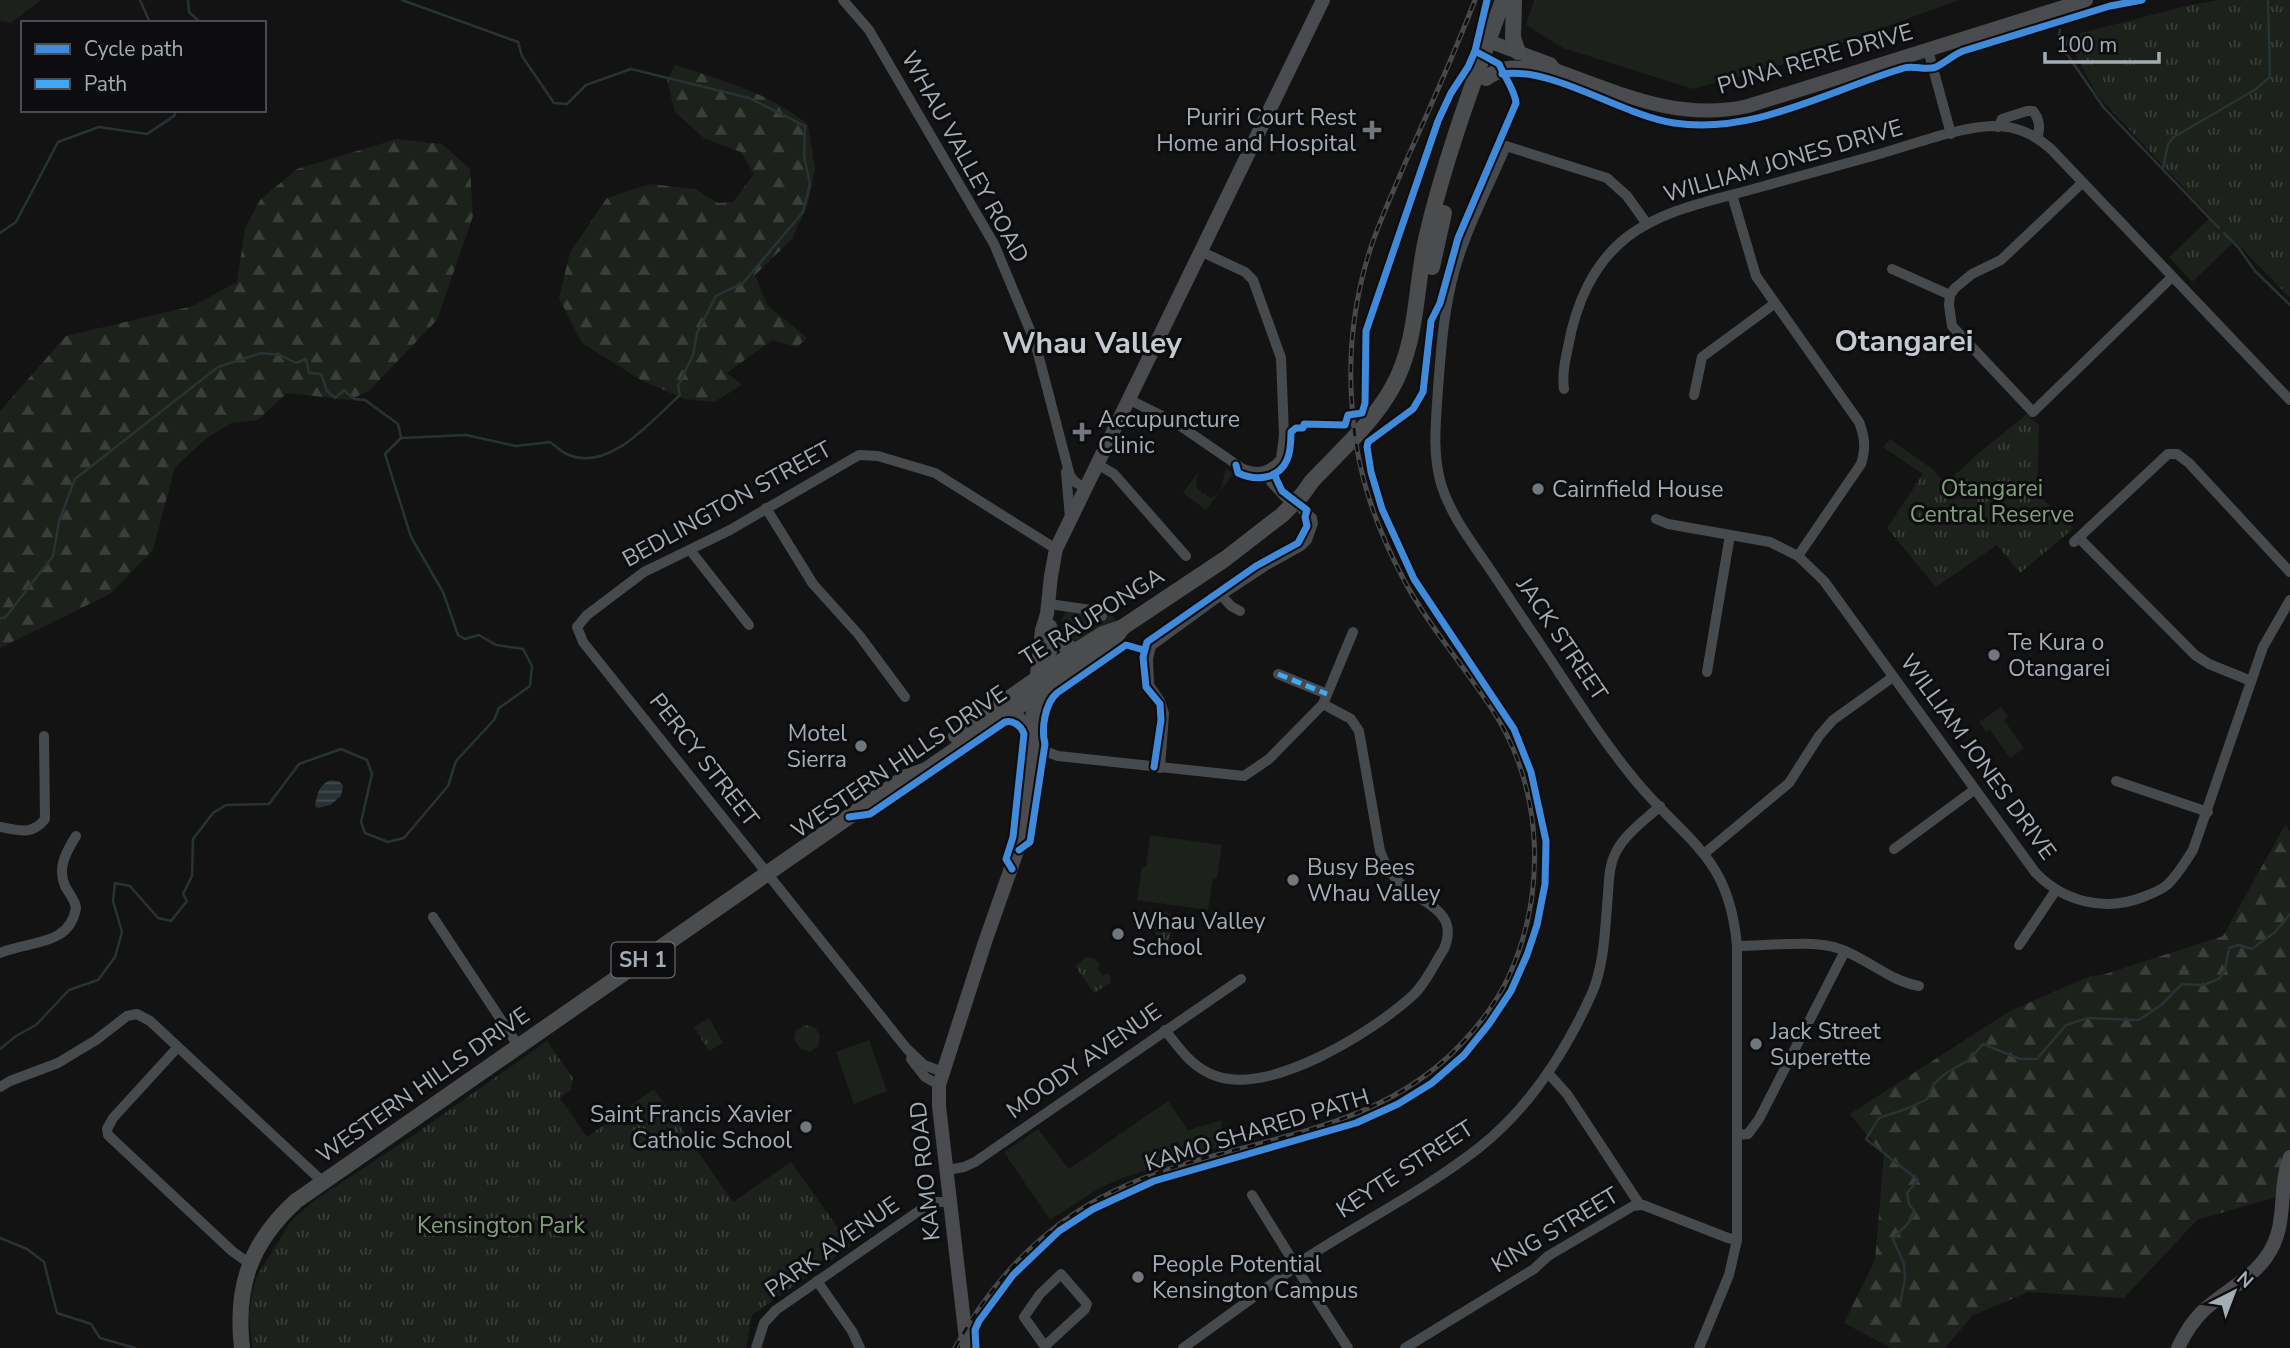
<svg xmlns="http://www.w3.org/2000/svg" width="2290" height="1348" viewBox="0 0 2290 1348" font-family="'Nunito Sans',sans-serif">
  <defs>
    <pattern id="forest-firs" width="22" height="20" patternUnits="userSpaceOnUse" patternTransform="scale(1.75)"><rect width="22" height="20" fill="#1c211b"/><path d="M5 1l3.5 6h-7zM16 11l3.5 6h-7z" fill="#3a3f3a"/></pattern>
    <pattern id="park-tufts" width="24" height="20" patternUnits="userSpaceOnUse" patternTransform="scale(1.75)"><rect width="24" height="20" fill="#1c211b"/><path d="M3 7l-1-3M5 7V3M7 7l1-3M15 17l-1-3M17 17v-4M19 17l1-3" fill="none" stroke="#3a3f3a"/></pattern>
    <pattern id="water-rules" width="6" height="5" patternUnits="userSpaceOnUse" patternTransform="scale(1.75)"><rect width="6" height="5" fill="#283336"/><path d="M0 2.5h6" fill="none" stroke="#444e51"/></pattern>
  </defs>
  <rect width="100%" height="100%" fill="#131313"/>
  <g fill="#1c211b">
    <path d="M0 0H41L11 23 0 21Z"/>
    <path d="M1534 0H1959L1781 65 1693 89 1563 48 1526 25Z"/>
    <path d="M1226 468 1233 474 1206 510 1183 493 1199 471C1196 479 1193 487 1202 492V495L1205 492 1206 496 1212 497 1220 492Z"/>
    <path d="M1066 611 1087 615 1088 619 1092 621 1096 618 1111 614 1116 620 1081 643 1073 644 1062 631V619Z"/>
    <path d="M2001 707 2008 716 2004 720 2024 748 2010 758 1990 730 1986 732 1979 722Z"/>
    <path d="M1150 835 1222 845 1217 878H1213L1208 910 1137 900 1142 867H1146Z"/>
    <path d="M869 1040 887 1091 854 1104 836 1052Z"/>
    <path d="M1168 1101 1188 1130 1222 1120 1221 1131 1226 1145 1122 1178 1098 1189 1050 1220 1004 1152 1038 1129 1069 1169Z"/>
  </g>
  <g fill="url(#forest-firs)">
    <path d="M675 65C722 80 770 93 808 125L815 169 808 204 792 239 755 275 767 305 807 338 797 347 772 340 727 373 742 385 714 402 685 399 641 380 582 343 559 298 570 252 607 198 650 184 695 189 718 203 733 202 754 174 741 152 704 138 675 112 667 80Z"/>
    <path d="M397 139 442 144 470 169 473 216 437 320 370 390 350 400 287 393 258 420 231 423 207 438 175 467 153 550 110 594 0 648V411L66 336 193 306 237 282 245 228 260 200 297 169Z"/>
    <path d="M2285 825 2290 831V1153L2276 1197 2197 1220 2124 1298 2029 1292 1973 1315 1945 1348H1891L1844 1323 1875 1260 1884 1155 1850 1114 2010 1011 2090 976 2102 975 2223 936Z"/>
  </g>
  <g fill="url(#park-tufts)">
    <path d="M2220 0H2290V298L2235 241 2192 282 2169 257 2211 217 2098 96 2074 52 2065 45 2066 37 2190 5Z"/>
    <path d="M2027 414 2039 425 2037 494 2074 528 2020 573 1997 545 1936 587 1887 528 1923 474 1883 447 1890 439 1934 470 1945 484 1979 453Z"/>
    <path d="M1165 911 1174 917 1175 923 1168 941 1159 943C1152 935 1156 921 1161 913Z"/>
    <path d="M1087 957 1095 959 1100 964 1098 969 1103 976 1108 973 1111 978 1110 983 1094 993 1075 966Z"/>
    <path d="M709 1018 723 1043 709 1051 694 1027Z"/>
    <path d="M806 1025 815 1028 820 1036 818 1046 810 1052 801 1049 794 1039 796 1030Z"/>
    <path d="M547 1041 573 1078 571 1090 560 1098 587 1137 654 1089 733 1202 791 1162 851 1246 752 1315 746 1348H252L249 1317 252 1292 257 1276 291 1221 315 1200 415 1134Z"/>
  </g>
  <path fill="url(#water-rules)" d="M332 780 340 782 343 786 341 796 330 805 318 808 315 806C317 795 319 783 332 780Z"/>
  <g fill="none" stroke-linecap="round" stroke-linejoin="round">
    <g stroke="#283336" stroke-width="2.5">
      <path d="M140 0 150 23"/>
      <path d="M188 0 189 12 201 23"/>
      <path d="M2060 30 2058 41 2104 108 2219 228"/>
      <path d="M2163 168 2168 144 2174 137 2256 89 2270 77 2268 0"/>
      <path d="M0 233 16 222 58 142 99 127 147 134 174 116 177 110"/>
      <path d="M2224 233 2238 247 2255 271 2290 305"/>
      <path d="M0 618H5L53 556 59 521 75 479 218 367 261 353 280 355 296 363 306 359 309 373 321 374 327 391 335 398 344 390 354 399 365 400 398 424 401 437"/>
      <path d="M0 1049 16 1036 36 1025 69 990 98 980 115 957 122 932 113 901 115 883 130 886 158 918 171 921 187 901 183 894 192 876 193 839 213 813 226 805 269 804 299 764 341 749 367 760 372 774 361 822 365 833 388 842 404 838 448 786 456 761 494 720 499 708 530 686 532 666 523 649 496 645 479 635 465 639 458 635 443 592 411 537 385 454 401 438 466 435 516 446 550 442C556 446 562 453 569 455 610 472 652 420 680 395L678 386 693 355 697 333 716 296 743 283 803 212 810 184 804 156 805 126 749 98 631 69 586 85 567 104 554 103 522 56 518 42 402 0"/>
      <path d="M0 1238 27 1249 44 1262 57 1313 91 1324 100 1338 135 1348"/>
      <path d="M1900 1304 1905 1279 1904 1264 1893 1239C1901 1229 1911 1224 1915 1212L1909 1204 1907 1193 1918 1180 1866 1139 1879 1118 1909 1108 1927 1099 1934 1084 1946 1073 1969 1060 1983 1044 2020 1059H2037L2066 1025 2088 1018 2139 1020 2161 1005 2182 984 2203 985 2219 979 2225 969 2229 948 2239 945 2252 949 2275 932 2290 914"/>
    </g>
    <g stroke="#474a4c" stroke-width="10">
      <path d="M843 0 869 30 994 244 1035 342 1070 476 1075 482 1085 488"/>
      <path d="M1928 50 1951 134"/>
      <path d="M1998 127 2002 119 2027 111H2033C2039 118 2041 129 2037 137"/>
      <path d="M2082 183 2001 260 1972 274 1955 288 1950 295 1949 305 1952 326 2033 412 2172 277"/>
      <path d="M1732 195 1756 276 1859 422C1865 438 1866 448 1861 464L1798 556"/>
      <path d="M1647 224 1627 196 1607 178 1506 146C1489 186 1467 227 1455 269 1444 308 1441 348 1438 389 1436 421 1432 452 1441 484 1450 513 1468 537 1485 562 1501 585 1516 609 1532 632 1566 682 1597 734 1635 780 1687 843 1729 855 1737 946V1240L1729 1275 1699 1348"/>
      <path d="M1892 269 1950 295"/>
      <path d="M1564 389C1562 374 1565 362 1568 347 1576 304 1592 265 1627 237 1661 211 1705 202 1746 191 1787 180 1828 168 1869 157 1906 147 1956 127 1993 126 2017 126 2034 134 2051 149L2290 400"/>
      <path d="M1694 395 1702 357 1774 304"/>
      <path d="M1128 399 1176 423 1243 469C1258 475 1270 472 1281 459L1284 435 1281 358 1253 280 1245 272 1200 251"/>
      <path d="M1097 464 1114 474 1186 556"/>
      <path d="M1266 471 1271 482 1286 498"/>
      <path d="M1066 472 1070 518"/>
      <path d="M766 508 813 584 859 635 905 697"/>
      <path d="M1656 519 1668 524 1770 542 1798 556 1824 581 2035 872C2063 902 2105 912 2143 897 2151 894 2161 890 2167 885 2178 875 2185 862 2193 850L2263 647 2290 600"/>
      <path d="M2079 538 2195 655 2209 664 2251 681"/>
      <path d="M2074 542 2168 454H2177L2189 463 2290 572"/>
      <path d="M690 550 749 625"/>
      <path d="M1221 595 1231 606 1240 611"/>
      <path d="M1049 604 1091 610 1102 616"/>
      <path d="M1707 672 1730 535"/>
      <path d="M1278 674 1327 694"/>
      <path d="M1040 741 1044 751 1058 756 1244 776 1269 759 1323 704 1353 632"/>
      <path d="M1160 768 1164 714 1160 701 1149 685 1148 659 1151 646 1221 595 1265 566 1301 546 1307 540 1313 523 1312 518 1303 511"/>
      <path d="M2116 781 2208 812"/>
      <path d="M0 827C18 830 32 836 45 819L44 736"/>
      <path d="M1894 849 1974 790"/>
      <path d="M1705 853 1789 783 1819 736 1833 720 1893 677"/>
      <path d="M433 917 519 1047"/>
      <path d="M2019 945 2056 890"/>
      <path d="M1737 946C1764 946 1817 939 1840 949 1868 959 1890 981 1919 986"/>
      <path d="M0 953C30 940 69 947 76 908 75 899 69 894 65 886 57 868 66 852 76 836"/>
      <path d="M1165 1030C1180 1049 1192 1068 1216 1076 1271 1095 1371 1033 1411 997 1425 985 1434 964 1444 949 1459 913 1427 905 1404 887 1392 877 1385 865 1380 851L1359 731 1351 719 1323 704"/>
      <path d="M177 1048 113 1118 107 1129 108 1135 232 1251 250 1264"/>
      <path d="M911 1059 925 1077 939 1085"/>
      <path d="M943 1072 924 1065 907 1049 583 642 577 627 587 615 644 572 730 530 859 455 878 456 935 473 1056 549"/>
      <path d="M1548 1073 1567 1094 1640 1205"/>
      <path d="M0 1087 10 1081 58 1063 96 1040 127 1016 137 1014 150 1021 323 1182"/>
      <path d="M1738 1135 1748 1134 1759 1119 1845 951"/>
      <path d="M947 1170 964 1167 975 1162 1241 979"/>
      <path d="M1252 1195 1293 1261"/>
      <path d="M1300 1262C1359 1223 1424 1191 1480 1147 1530 1107 1566 1051 1592 993 1605 963 1605 926 1608 894 1609 880 1609 865 1616 852 1625 834 1645 820 1660 806"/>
      <path d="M1299 1272 1348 1348"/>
      <path d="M817 1281 852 1331 860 1348"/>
      <path d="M1045 1346 1085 1309 1087 1304 1061 1274 1040 1294 1024 1317 1046 1348"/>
      <path d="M756 1348 764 1323 776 1310 926 1206 935 1202H951"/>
      <path d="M1183 1348 1291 1270"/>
      <path d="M1405 1348 1534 1269 1548 1256 1633 1206 1643 1205 1728 1238 1737 1240"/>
    </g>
    <g stroke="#494b4e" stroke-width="14">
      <path d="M1488 41 1550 64 1555 70C1620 93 1678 122 1748 106L2086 0"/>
      <path d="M1023 834 1021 821 1042 630 1047 614 1051 576 1056 549 1323 0"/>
      <path d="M967 1348 939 1106V1085L985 942 1023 834 1031 819 1052 633 1050 626"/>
      <path d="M2178 1348C2184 1335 2192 1322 2202 1312 2222 1292 2251 1280 2267 1256 2289 1225 2277 1190 2290 1157"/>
    </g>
    <g stroke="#4a4c4d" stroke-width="16">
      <path d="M1514 1 1513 38 1518 52"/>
      <path d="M1486 78C1508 62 1524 71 1549 71"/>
      <path d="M1432 267 1444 213"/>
      <path d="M1052 633 1067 647 1076 651"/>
      <path d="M1007 714 1019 720 1030 730"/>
      <path d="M956 736 1076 651 1103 634 1123 627 1225 559 1282 515 1302 495 1312 481C1339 452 1372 424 1392 388 1418 342 1415 289 1426 239 1445 157 1475 78 1503 0"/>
      <path d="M242 1348C235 1287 250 1243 296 1201L906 777 926 770 1110 644 1123 627"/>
    </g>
    <defs>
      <path id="rail" d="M955 1348C992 1280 1044 1225 1114 1191 1230 1135 1370 1143 1463 1042 1481 1023 1497 1001 1508 978 1546 896 1544 795 1497 717 1468 670 1430 629 1404 580 1375 526 1355 467 1352 405 1348 353 1354 300 1370 250 1380 219 1394 190 1406 161 1430 108 1454 54 1475 0"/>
    </defs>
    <use href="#rail" stroke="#474a4b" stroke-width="5"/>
    <use href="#rail" stroke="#0d0d0f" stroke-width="2.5" stroke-dasharray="8" stroke-linecap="butt"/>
    <path stroke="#3fa9f5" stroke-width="5" stroke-dasharray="10 5" stroke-linecap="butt" d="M1278 674 1327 694"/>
    <defs>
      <g id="cycleway">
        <path d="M1502 74C1552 66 1621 115 1674 123 1755 135 1829 90 1904 68 1914 65 1926 71 1936 67 1946 62 1953 55 1963 51L2110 6 2142 0"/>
        <path d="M1236 465 1238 473C1255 481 1278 480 1287 460 1291 451 1291 441 1291 432L1296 428H1303L1304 424 1345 425 1348 415 1362 413 1365 403 1366 331 1438 121 1451 93 1468 67 1475 51 1487 0"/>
        <path d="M1154 767 1161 720 1160 704 1146 687 1143 657 1147 642 1256 566 1298 543 1307 526 1305 517 1307 510 1282 491 1274 474"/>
        <path d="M849 817 870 814 1005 722C1014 720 1021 726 1024 734L1013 837 1006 859 1012 869"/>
        <path d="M1019 850 1030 842 1045 744C1041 729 1045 703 1057 693L1126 645 1144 650"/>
        <path d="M976 1348 975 1330 979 1321 1013 1275 1059 1231 1093 1209 1154 1181 1356 1123 1398 1104 1432 1083 1464 1055 1489 1024 1511 991 1527 955 1537 925 1545 884 1546 841 1531 772 1514 729 1414 579 1382 509 1371 472 1367 447 1368 442 1413 409 1423 392 1431 321 1440 303 1458 238 1516 103C1515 90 1504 76 1499 64L1475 51"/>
      </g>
    </defs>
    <use href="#cycleway" stroke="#0d0d0f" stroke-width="11"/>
    <use href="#cycleway" stroke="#408adc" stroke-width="7"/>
  </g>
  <g fill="#71777c" stroke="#0d0d0f" stroke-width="2.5">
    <path d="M1368.5 119.5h7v7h7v7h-7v7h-7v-7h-7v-7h7z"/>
    <path d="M1078.5 421.5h7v7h7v7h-7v7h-7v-7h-7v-7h7z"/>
    <circle cx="1538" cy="489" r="7"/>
    <circle cx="1994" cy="655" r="7"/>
    <circle cx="861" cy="746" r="7"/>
    <circle cx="1293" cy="880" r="7"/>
    <circle cx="1118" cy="934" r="7"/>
    <circle cx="1756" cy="1044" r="7"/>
    <circle cx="806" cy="1127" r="7"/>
    <circle cx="1138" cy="1277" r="7"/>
  </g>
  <g text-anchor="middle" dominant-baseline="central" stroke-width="6" stroke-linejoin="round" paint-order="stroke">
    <rect fill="#0d0d0f" stroke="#767d82" stroke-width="2" x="611.5" y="942.5" width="63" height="35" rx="5"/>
    <g font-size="21" font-weight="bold" fill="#a3adb4">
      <text x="643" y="960">SH 1</text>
    </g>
    <g font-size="23" fill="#a3adb4" stroke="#0d0d0f">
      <text transform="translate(1815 59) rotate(-16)">PUNA RERE DRIVE</text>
      <text transform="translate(965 157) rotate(61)">WHAU VALLEY ROAD</text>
      <text transform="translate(1783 161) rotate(-16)">WILLIAM JONES DRIVE</text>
      <text transform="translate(727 504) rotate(-29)">BEDLINGTON STREET</text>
      <text transform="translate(1092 617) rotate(-32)">TE RAUPONGA</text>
      <text transform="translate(1562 639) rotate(56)">JACK STREET</text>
      <text transform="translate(1978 757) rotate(54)">WILLIAM JONES DRIVE</text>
      <text transform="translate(704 760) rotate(52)">PERCY STREET</text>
      <text transform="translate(899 762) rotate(-34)">WESTERN HILLS DRIVE</text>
      <text transform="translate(1084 1061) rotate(-35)">MOODY AVENUE</text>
      <text transform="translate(423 1085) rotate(-35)">WESTERN HILLS DRIVE</text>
      <text transform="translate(1257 1130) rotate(-17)">KAMO SHARED PATH</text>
      <text transform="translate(1405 1169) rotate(-33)">KEYTE STREET</text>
      <text transform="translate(925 1171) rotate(-96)">KAMO ROAD</text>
      <text transform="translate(1555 1230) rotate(-31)">KING STREET</text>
      <text transform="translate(832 1247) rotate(-35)">PARK AVENUE</text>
    </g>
    <g font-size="23" fill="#a3adb4" stroke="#0d0d0f" text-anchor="start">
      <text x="1356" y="117" text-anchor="end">Puriri Court Rest<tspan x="1356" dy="26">Home and Hospital</tspan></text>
      <text x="1098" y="419">Accupuncture<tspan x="1098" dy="26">Clinic</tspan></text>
      <text x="1552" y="489">Cairnfield House</text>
      <text x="2008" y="642">Te Kura o<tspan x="2008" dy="26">Otangarei</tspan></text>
      <text x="847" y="733" text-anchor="end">Motel<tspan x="847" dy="26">Sierra</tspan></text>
      <text x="1307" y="867">Busy Bees<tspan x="1307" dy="26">Whau Valley</tspan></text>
      <text x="1132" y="921">Whau Valley<tspan x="1132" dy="26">School</tspan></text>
      <text x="1770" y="1031">Jack Street<tspan x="1770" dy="26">Superette</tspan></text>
      <text x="792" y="1114" text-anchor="end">Saint Francis Xavier<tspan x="792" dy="26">Catholic School</tspan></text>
      <text x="1152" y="1264">People Potential<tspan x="1152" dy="26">Kensington Campus</tspan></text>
    </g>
    <g font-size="23" fill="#81a07a" stroke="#0d0d0f">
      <text x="1992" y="488">Otangarei<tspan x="1992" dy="26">Central Reserve</tspan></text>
      <text x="501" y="1225">Kensington Park</text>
    </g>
    <g font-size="30" font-weight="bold" fill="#c4cad0" stroke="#0d0d0f">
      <text x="1904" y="341">Otangarei</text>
      <text x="1092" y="343">Whau Valley</text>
    </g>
  </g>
  <rect x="21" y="21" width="245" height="91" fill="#0d0d0f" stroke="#494d51" stroke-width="2"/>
  <rect x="35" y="44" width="35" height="10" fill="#408adc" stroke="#494d51" stroke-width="2"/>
  <text x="84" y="56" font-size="21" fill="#a3adb4">Cycle path</text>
  <rect x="35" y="79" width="35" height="10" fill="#3fa9f5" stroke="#494d51" stroke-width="2"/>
  <text x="84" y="91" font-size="21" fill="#a3adb4">Path</text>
  <g transform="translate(2234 1292) rotate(42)" stroke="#0d0d0f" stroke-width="5" paint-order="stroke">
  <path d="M0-5L12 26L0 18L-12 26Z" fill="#a3adb4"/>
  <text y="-10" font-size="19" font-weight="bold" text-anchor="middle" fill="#a3adb4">N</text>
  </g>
  <path d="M2045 52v10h114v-10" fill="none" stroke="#a3adb4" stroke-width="3.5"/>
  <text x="2056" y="52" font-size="21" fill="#a3adb4" stroke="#0d0d0f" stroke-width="5" paint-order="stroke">100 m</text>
</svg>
